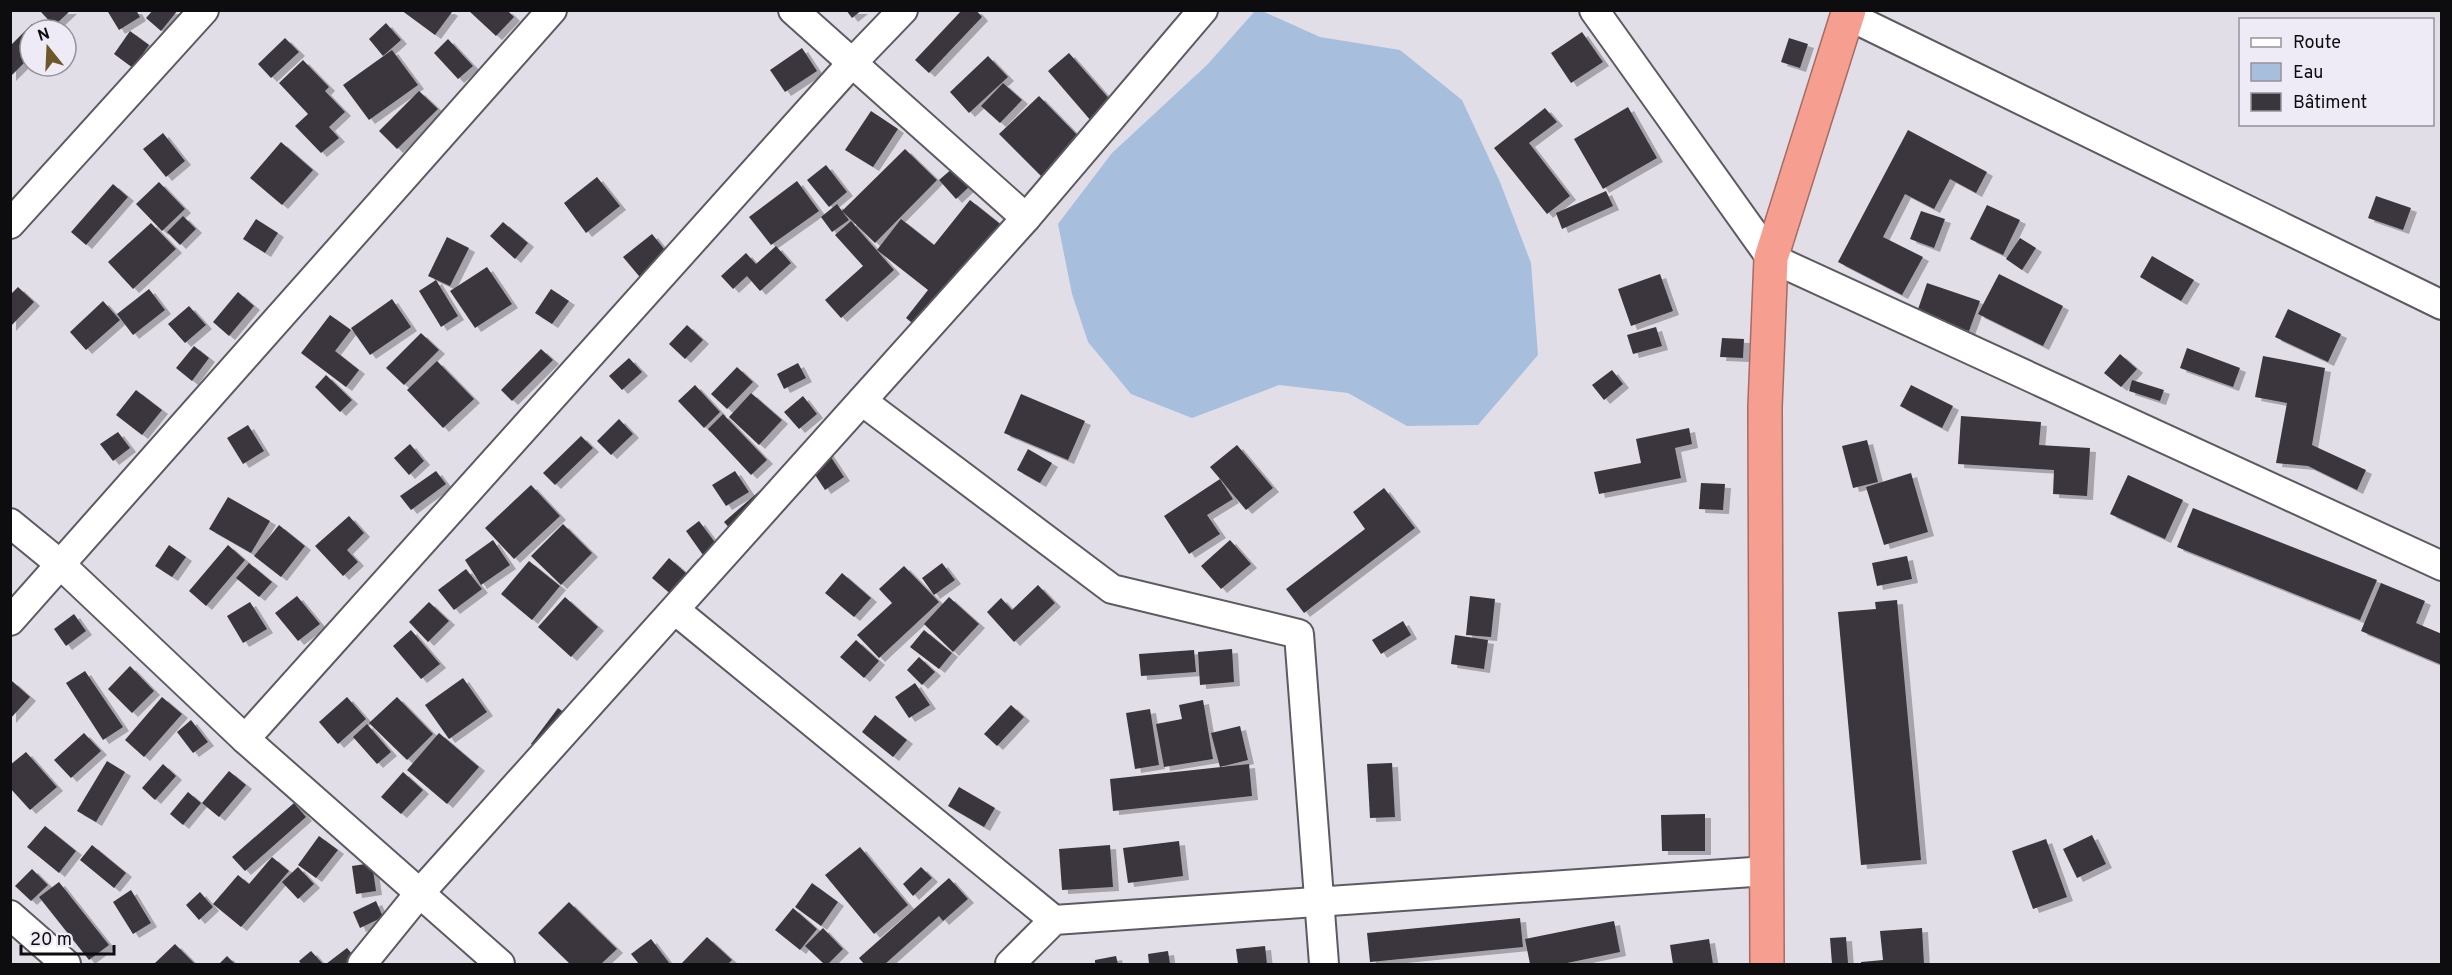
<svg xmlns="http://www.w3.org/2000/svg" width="2452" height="975" viewBox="0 0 2452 975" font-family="Overpass,sans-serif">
  <defs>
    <filter id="shadow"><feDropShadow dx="6" dy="4" stdDeviation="0" flood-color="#0004"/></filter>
  </defs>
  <rect width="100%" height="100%" fill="#e2dee8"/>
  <path fill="#a8bedd" d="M1255 11H1262L1320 37 1400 50 1462 100 1500 182 1531 263 1538 355 1478 425 1407 426 1348 393 1279 385 1192 418 1131 394 1088 342 1072 294 1058 224 1112 153 1207 65Z"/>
  <g fill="#3a363e" filter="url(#shadow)">
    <path d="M42 10H71L54 26 41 12Z"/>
    <path d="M111 10H136L140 17 119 30 108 12Z"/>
    <path d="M153 10H178L161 31 146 18Z"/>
    <path d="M401 10H449L452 12 435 35Z"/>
    <path d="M468 10H507L514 17 496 36Z"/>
    <path d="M846 10H862L852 18Z"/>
    <path d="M962 10H976L982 17 929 73 915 60Z"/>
    <path d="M386 23 401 40 383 56 369 39Z"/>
    <path d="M32 24 38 30H30V57L10 77V46Z"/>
    <path d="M130 31 149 45 133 68 114 54Z"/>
    <path d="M1582 32 1603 62 1571 83 1551 53Z"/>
    <path d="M285 38 299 52 271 78 258 64Z"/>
    <path d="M1789 38 1808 44 1800 68 1781 62Z"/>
    <path d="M448 39 473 66 458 79 434 53Z"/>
    <path d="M802 48 817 71 785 92 770 70Z"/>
    <path d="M392 50 418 85 369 120 343 85Z"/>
    <path d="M1069 53 1120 111 1098 129 1048 71Z"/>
    <path d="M988 56 1008 77 969 113 950 92Z"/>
    <path d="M303 60 329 87 325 91 345 112 329 127 339 138 321 153 295 126 308 114 279 83Z"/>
    <path d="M1003 83 1022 100 1000 123 981 106Z"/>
    <path d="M419 91 438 109 397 149 379 131Z"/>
    <path d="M1039 96 1086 144 1047 182 999 134Z"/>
    <path d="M1628 107 1657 158 1603 189 1574 139Z"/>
    <path d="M1545 108 1557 122 1529 143 1570 196 1547 214 1494 148Z"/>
    <path d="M871 111 898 129 873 167 845 150Z"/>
    <path d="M1908 130 1987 172 1976 193 1950 179 1934 209 1905 194 1883 237 1923 257 1902 295 1838 262Z"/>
    <path d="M163 133 185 161 166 177 143 149Z"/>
    <path d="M281 142 313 170 282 205 250 178Z"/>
    <path d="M905 149 937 180 875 243 842 211 849 220 832 232 821 217 837 204 842 211Z"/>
    <path d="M826 165 847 192 829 207 807 180Z"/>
    <path d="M953 168 970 186 956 199 939 180Z"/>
    <path d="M597 177 620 206 586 233 564 203Z"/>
    <path d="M797 181 819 211 771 245 749 217Z"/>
    <path d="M159 182 185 209 162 231 136 204Z"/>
    <path d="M113 184 128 197 86 245 71 232Z"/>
    <path d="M1606 191 1613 206 1562 229 1556 213Z"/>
    <path d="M2376 196 2411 208 2403 230 2368 218Z"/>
    <path d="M970 200 1009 231 926 334 906 318 928 290 877 250 901 219 934 245Z"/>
    <path d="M1987 205 2020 220 2003 255 1970 239Z"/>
    <path d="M1921 211 1945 219 1934 248 1910 239Z"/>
    <path d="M183 216 196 229 180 245 167 232Z"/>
    <path d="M256 219 278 233 265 253 243 239Z"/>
    <path d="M851 221 894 270 841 318 825 300 863 266 835 235Z"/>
    <path d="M503 222 528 243 515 259 490 236Z"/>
    <path d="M151 223 176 249 133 289 108 262Z"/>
    <path d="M652 234 673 260 644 282 623 257Z"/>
    <path d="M447 237 469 248 450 286 428 276Z"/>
    <path d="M2020 238 2036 248 2022 270 2006 259Z"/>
    <path d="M776 246 791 263 760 291 747 276 733 289 721 276 746 253 756 264Z"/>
    <path d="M2152 256 2194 280 2181 301 2140 277Z"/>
    <path d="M487 267 512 304 475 328 450 291Z"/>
    <path d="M1660 274 1673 311 1631 326 1618 289Z"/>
    <path d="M1999 274 2063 306 2043 346 1978 314Z"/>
    <path d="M436 280 458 316 441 327 419 291Z"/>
    <path d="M1927 283 1980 301 1969 331 1916 315Z"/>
    <path d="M18 287 34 302 10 327V295Z"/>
    <path d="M149 289 165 310 133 335 117 314Z"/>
    <path d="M551 289 569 301 552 324 535 313Z"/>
    <path d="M238 292 254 306 229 336 213 322Z"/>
    <path d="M392 299 411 327 370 355 351 328Z"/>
    <path d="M103 301 120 320 86 350 70 332Z"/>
    <path d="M189 306 206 325 185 343 168 324Z"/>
    <path d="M2288 309 2341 334 2328 362 2275 337Z"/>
    <path d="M330 315 351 330 335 351 359 370 346 387 301 353Z"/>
    <path d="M687 325 703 340 685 359 669 344Z"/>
    <path d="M1656 327 1662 346 1633 354 1627 335Z"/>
    <path d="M421 333 439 350 404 385 386 368Z"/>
    <path d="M1722 338 1744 339 1743 358 1720 357Z"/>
    <path d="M194 346 209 358 192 381 176 368Z"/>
    <path d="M2187 348 2240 368 2233 387 2180 368Z"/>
    <path d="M541 349 553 360 512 401 501 390Z"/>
    <path d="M2120 354 2137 369 2121 387 2104 373Z"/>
    <path d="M2263 356 2325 368 2312 445 2366 470 2357 490 2308 466 2276 463 2287 403 2255 397Z"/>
    <path d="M629 358 642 372 622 390 609 376Z"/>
    <path d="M437 361 474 399 443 428 407 390Z"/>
    <path d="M798 363 806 378 784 389 777 374Z"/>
    <path d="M737 367 753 382 727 409 711 394Z"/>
    <path d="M1612 370 1623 384 1604 400 1592 385Z"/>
    <path d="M326 375 352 400 340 412 315 387Z"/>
    <path d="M2132 380 2164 390 2160 401 2129 391Z"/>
    <path d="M695 385 720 412 704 428 678 401Z"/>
    <path d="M1911 385 1953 406 1942 428 1900 406Z"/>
    <path d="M136 390 162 410 142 435 116 415Z"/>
    <path d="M751 393 782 420 759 445 729 417Z"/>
    <path d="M1021 394 1085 421 1068 460 1004 433Z"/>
    <path d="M803 396 817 414 799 429 784 412Z"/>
    <path d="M723 414 767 460 751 475 708 429Z"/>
    <path d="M1961 416 2041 422 2039 445 2090 448 2087 496 2053 494 2054 470 1958 464Z"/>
    <path d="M619 419 633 434 611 455 597 441Z"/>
    <path d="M248 425 264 451 243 464 227 438Z"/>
    <path d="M1689 428 1692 444 1675 448 1681 478 1599 494 1594 472 1641 463 1636 439Z"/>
    <path d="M118 432 130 448 113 461 100 444Z"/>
    <path d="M581 436 593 448 555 485 543 473Z"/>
    <path d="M1867 440 1878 482 1853 488 1842 446Z"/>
    <path d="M410 444 424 461 409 475 394 458Z"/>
    <path d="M1237 445 1273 488 1246 510 1210 467Z"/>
    <path d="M1028 449 1052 463 1040 483 1017 470Z"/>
    <path d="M827 451 844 477 825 490 808 464Z"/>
    <path d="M436 471 446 484 411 510 400 496Z"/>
    <path d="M735 471 749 492 726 506 712 485Z"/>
    <path d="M1911 473 1928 532 1884 545 1866 487Z"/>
    <path d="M2128 475 2183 500 2165 539 2110 514Z"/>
    <path d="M1220 479 1233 499 1207 515 1220 534 1189 554 1164 516Z"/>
    <path d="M1701 483 1725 484 1723 510 1699 509Z"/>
    <path d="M531 485 560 516 514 559 485 528Z"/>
    <path d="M764 487 780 505 741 541 724 522Z"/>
    <path d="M1384 488 1415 528 1304 613 1286 589 1365 529 1353 512Z"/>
    <path d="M228 497 270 521 251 553 209 529Z"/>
    <path d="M2193 508 2377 580 2360 620 2177 547Z"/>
    <path d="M349 516 364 533 347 550 358 562 343 576 315 546Z"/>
    <path d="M699 521 717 545 703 555 686 531Z"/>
    <path d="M563 524 592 553 561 585 531 556Z"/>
    <path d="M279 525 305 546 281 577 254 556Z"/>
    <path d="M493 540 510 565 481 585 465 560Z"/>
    <path d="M1230 540 1251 564 1221 589 1201 566Z"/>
    <path d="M169 545 186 557 172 577 155 566Z"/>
    <path d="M228 545 245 560 206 606 189 591Z"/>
    <path d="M1907 556 1912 579 1877 586 1872 563Z"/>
    <path d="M669 558 686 573 698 559 716 574 687 608 652 578Z"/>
    <path d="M529 561 560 586 532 620 501 594Z"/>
    <path d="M249 563 272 582 259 597 236 578Z"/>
    <path d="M942 563 955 580 934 595 922 578Z"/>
    <path d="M904 566 939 602 879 658 857 635 892 603 879 589Z"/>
    <path d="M466 569 482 589 454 610 438 590Z"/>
    <path d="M842 573 871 598 854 617 825 593Z"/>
    <path d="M2381 583 2425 601 2416 623 2442 634V665L2361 631Z"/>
    <path d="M1038 585 1055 603 1014 642 987 612 1001 598 1012 610Z"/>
    <path d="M297 596 320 624 298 641 275 613Z"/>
    <path d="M1470 596 1495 599 1491 637 1466 635Z"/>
    <path d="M565 597 598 627 571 657 538 627Z"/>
    <path d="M949 597 979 624 953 652 924 624Z"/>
    <path d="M1897 600 1921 860 1861 865 1838 612 1876 609 1875 602Z"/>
    <path d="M250 602 267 629 243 643 227 616Z"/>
    <path d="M429 602 449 621 428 642 409 622Z"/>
    <path d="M74 614 86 631 66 646 54 629Z"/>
    <path d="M1403 621 1411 635 1381 654 1372 640Z"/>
    <path d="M411 630 440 664 421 679 393 646Z"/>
    <path d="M924 630 952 653 939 669 910 647Z"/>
    <path d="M1455 635 1488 640 1484 669 1451 664Z"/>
    <path d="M856 640 879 661 864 678 840 657Z"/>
    <path d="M1232 649 1234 682 1200 685 1198 652Z"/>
    <path d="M1194 650 1196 672 1141 676 1139 654Z"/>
    <path d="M919 657 935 672 922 685 907 670Z"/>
    <path d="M130 666 154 691 132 713 108 689Z"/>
    <path d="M85 671 123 727 103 740 66 683Z"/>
    <path d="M463 678 487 712 449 739 425 705Z"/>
    <path d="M12 681 30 697 10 719V683Z"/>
    <path d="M915 683 930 705 909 718 895 697Z"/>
    <path d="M162 697 182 714 144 757 125 740Z"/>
    <path d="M347 697 366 719 338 744 319 722Z"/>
    <path d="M397 697 433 734 407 760 369 723Z"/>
    <path d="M1203 700 1213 759 1164 767 1156 724 1182 719 1179 705Z"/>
    <path d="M1011 705 1024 717 997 746 984 734Z"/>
    <path d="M558 708 575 720 548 756 531 744Z"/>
    <path d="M1150 709 1159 765 1135 769 1126 713Z"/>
    <path d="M875 715 907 740 893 757 862 732Z"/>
    <path d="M191 720 208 742 193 753 177 732Z"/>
    <path d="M367 724 391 752 377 764 353 737Z"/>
    <path d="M1240 726 1248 760 1220 767 1211 733Z"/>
    <path d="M84 733 101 751 71 778 54 760Z"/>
    <path d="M439 733 479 767 447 804 407 770Z"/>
    <path d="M26 752 57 787 30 810 10 788V765Z"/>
    <path d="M107 761 125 772 96 822 77 811Z"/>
    <path d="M1392 763 1395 817 1370 818 1367 764Z"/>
    <path d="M163 764 176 776 155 800 142 788Z"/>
    <path d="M1249 764 1252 796 1113 811 1110 779Z"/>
    <path d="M229 771 246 785 219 817 202 803Z"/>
    <path d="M403 772 423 790 401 814 381 797Z"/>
    <path d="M959 787 995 808 984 827 948 806Z"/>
    <path d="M188 792 201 803 183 825 170 814Z"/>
    <path d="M294 803 306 817 245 871 232 857Z"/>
    <path d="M1705 814V851H1662L1661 815Z"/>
    <path d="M45 826 76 851 59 873 27 847Z"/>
    <path d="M2092 835 2106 864 2077 878 2063 849Z"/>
    <path d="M319 836 338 850 316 878 298 865Z"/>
    <path d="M2046 839 2067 897 2033 909 2012 851Z"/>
    <path d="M1179 841 1183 876 1128 883 1123 848Z"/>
    <path d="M92 845 126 873 114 888 80 860Z"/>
    <path d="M1110 845 1113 887 1062 890 1059 849Z"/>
    <path d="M860 847 908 905 874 934 825 875Z"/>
    <path d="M272 857 289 871 241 927 213 904 238 875 249 884Z"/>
    <path d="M372 863 376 891 356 894 352 866Z"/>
    <path d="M298 867 314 884 298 899 282 882Z"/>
    <path d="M921 867 932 878 913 896 903 884Z"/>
    <path d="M32 869 48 885 31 901 15 886Z"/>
    <path d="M949 878 968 899 943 921 939 916 885 964H864L859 958Z"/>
    <path d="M59 882 109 945 89 960 39 897Z"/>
    <path d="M812 883 838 902 821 926 795 907Z"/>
    <path d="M131 890 151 923 133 934 113 902Z"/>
    <path d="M200 892 213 907 199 920 186 905Z"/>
    <path d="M376 901 383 917 360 928 353 912Z"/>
    <path d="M569 902 617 949 601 964H570L538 933Z"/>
    <path d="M793 908 817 929 800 950 775 930Z"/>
    <path d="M1520 918 1523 947 1370 962 1367 933Z"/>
    <path d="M1614 921 1620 952 1567 963 1568 964H1530L1525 939Z"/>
    <path d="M823 928 843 949 828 964H824L805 946Z"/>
    <path d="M1922 928 1924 964H1861V962L1883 960 1880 931Z"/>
    <path d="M707 937 732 960 728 964H681Z"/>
    <path d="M1846 937 1848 963 1832 964 1830 938Z"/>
    <path d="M651 939 670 964H639L631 954Z"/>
    <path d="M1709 939 1713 964H1673L1670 945Z"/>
    <path d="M175 944 195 964 155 963Z"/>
    <path d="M1265 946 1267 964H1238L1236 949Z"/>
    <path d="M347 948 360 963 358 964H326Z"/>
    <path d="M311 951 323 964H301L299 961Z"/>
    <path d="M1168 951 1170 964H1149L1148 954Z"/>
    <path d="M227 956 235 964H219Z"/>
    <path d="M1116 956 1118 964H1095V960Z"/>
  </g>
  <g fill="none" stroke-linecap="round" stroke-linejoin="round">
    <defs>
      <g id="street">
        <path d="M793 10 1026 218"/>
        <path d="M1594 10 1771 258 2442 566"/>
        <path d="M1847 15 2442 305"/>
        <path d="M10 224 204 10"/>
        <path d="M862 401 1112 589 1299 634 1324 964"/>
        <path d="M10 523 60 564 245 739 500 964"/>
        <path d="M675 610 1054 920"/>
        <path d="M10 621 552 10"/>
        <path d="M245 739 852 63 903 10"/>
        <path d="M10 915 66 964"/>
        <path d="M362 964 418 895 1026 218 1203 10"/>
        <path d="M1010 964 1054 920 1767 871"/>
      </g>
      <path id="highway" d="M1767 964 1765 407 1771 258 1849 10"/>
    </defs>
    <use href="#street" stroke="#5d5a62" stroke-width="32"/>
    <use href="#highway" stroke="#a46c63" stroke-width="36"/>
    <use href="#street" stroke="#fff" stroke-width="28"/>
    <use href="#highway" stroke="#f69f90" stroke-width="33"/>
  </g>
  <rect width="2452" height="975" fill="none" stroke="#0d0c0f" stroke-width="24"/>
  <rect x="2239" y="18" width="195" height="108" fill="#efebf6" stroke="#95929a" stroke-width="1.5"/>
  <rect x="2251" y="38" width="30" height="9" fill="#ffffff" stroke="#95929a" stroke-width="1.5"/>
  <text x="2293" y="48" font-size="18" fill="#0d0c0f">Route</text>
  <rect x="2251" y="63" width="30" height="18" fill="#a8bedd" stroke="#95929a" stroke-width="1.5"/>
  <text x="2293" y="78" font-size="18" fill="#0d0c0f">Eau</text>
  <rect x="2251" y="93" width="30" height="18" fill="#3a363e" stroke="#95929a" stroke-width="1.5"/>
  <text x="2293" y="108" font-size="18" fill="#0d0c0f">Bâtiment</text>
  <g transform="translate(48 48) rotate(342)"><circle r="28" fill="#efebf6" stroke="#95929a" stroke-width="1.5"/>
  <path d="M0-4.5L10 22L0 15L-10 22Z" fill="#6f5828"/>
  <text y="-9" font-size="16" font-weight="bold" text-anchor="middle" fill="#0d0c0f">N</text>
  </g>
  <path d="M21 945v9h93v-9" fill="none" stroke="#0d0c0f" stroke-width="3"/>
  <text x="30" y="945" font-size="18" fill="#0d0c0f" stroke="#efebf6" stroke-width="4.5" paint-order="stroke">20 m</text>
</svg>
